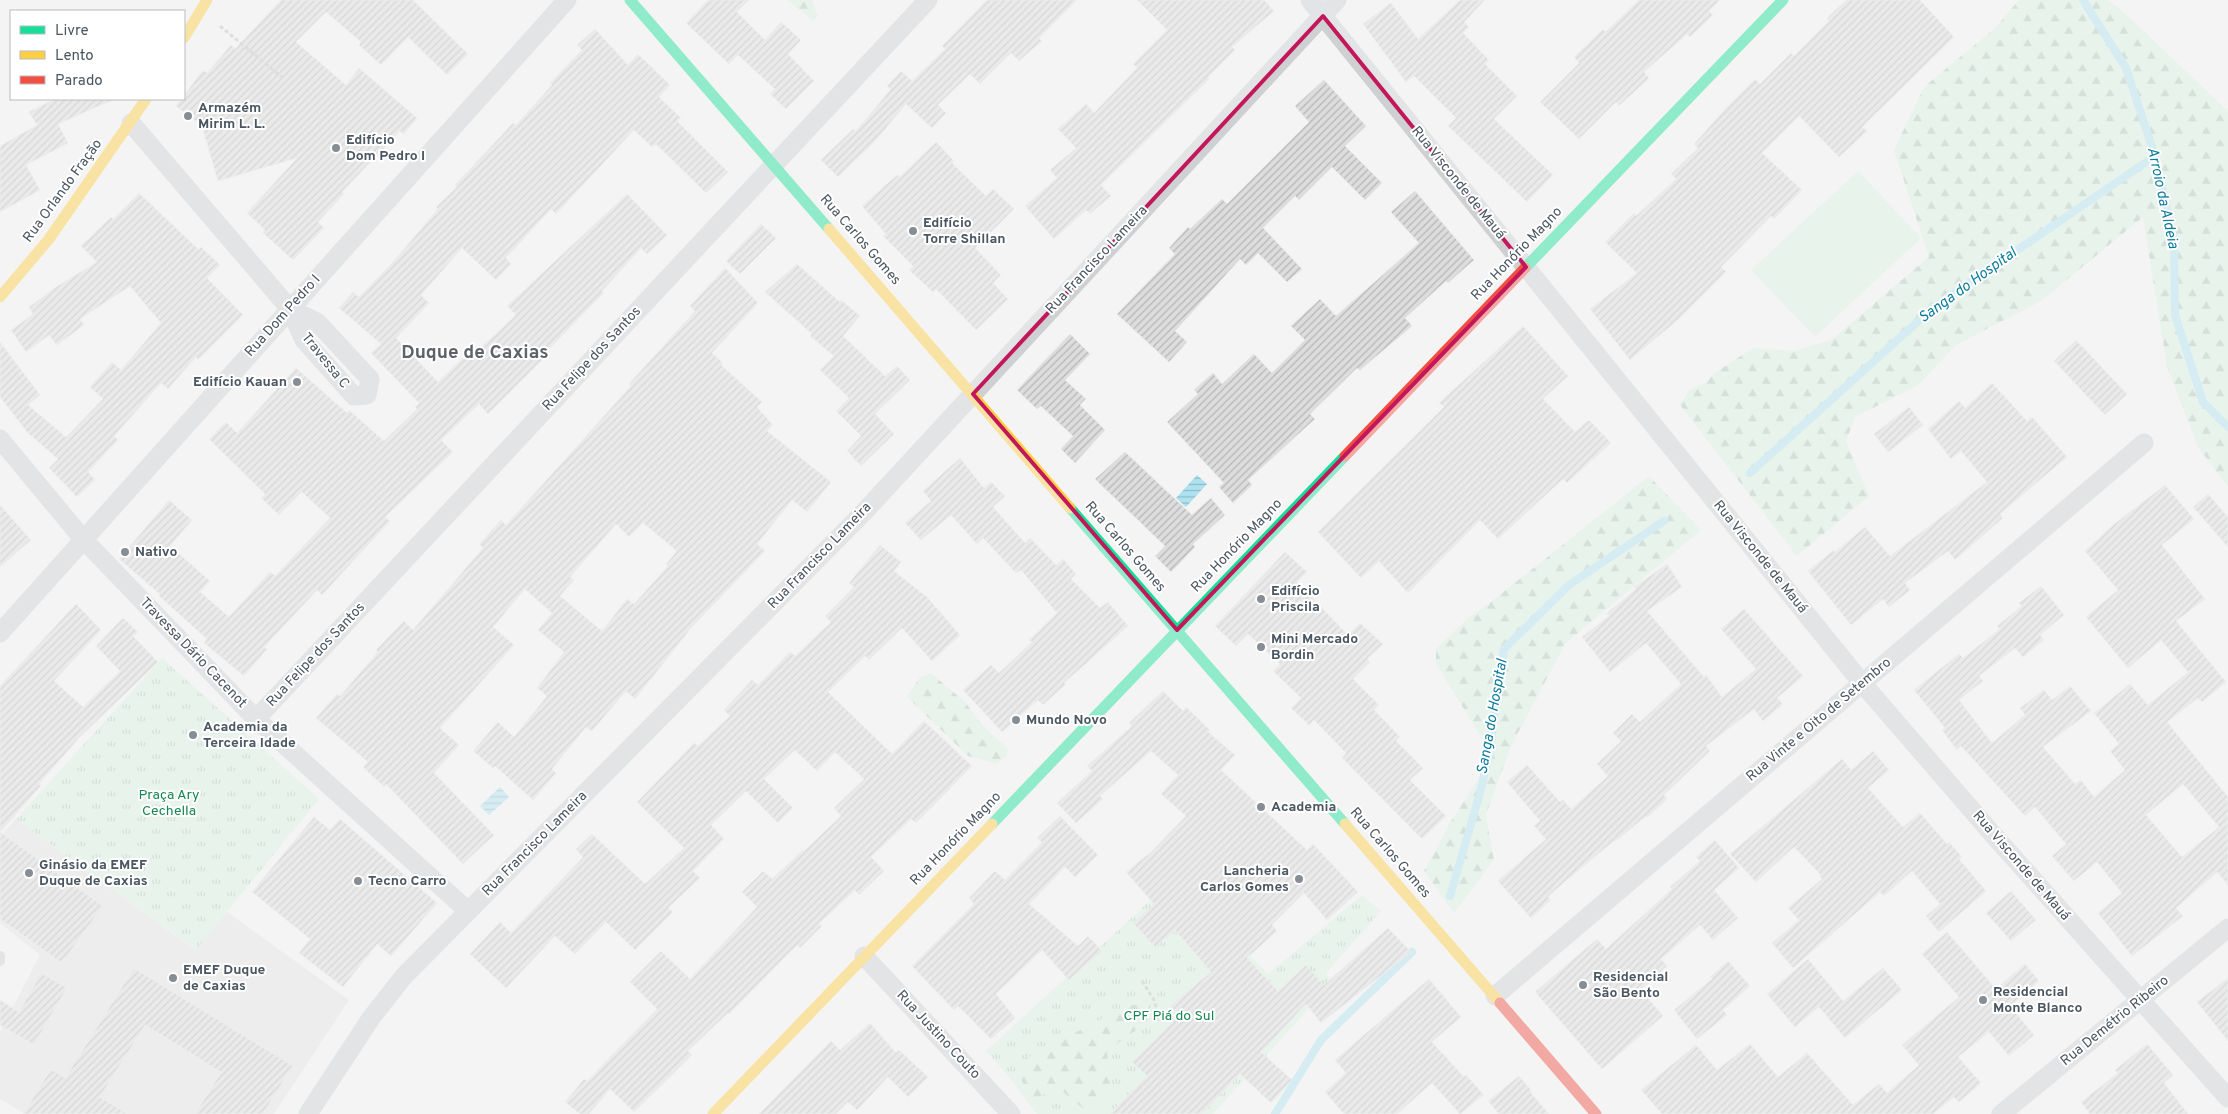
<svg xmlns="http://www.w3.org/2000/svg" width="2228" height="1114" viewBox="0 0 2228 1114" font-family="Overpass,sans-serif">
  <defs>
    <pattern id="grass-tufts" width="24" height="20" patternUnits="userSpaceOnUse" patternTransform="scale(1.25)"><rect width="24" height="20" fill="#d9f2e3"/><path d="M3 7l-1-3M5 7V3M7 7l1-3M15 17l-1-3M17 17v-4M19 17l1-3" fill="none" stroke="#b2c7bb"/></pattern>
    <pattern id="forest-firs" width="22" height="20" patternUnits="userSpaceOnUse" patternTransform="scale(1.25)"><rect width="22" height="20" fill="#d9f2e3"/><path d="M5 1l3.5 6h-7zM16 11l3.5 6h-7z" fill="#b2c7bb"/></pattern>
    <pattern id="water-rules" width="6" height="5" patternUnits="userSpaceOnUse" patternTransform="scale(1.25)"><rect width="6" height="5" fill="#aee2f0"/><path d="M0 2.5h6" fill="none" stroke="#90bac6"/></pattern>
    <pattern id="building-hatch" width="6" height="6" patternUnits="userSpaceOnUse" patternTransform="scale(1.25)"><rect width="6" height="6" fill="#ddddde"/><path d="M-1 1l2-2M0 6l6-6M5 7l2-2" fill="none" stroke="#b5b6b7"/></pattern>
  </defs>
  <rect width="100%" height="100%" fill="#f4f4f4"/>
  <path fill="#e6e5e6" d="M16 819 195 950 226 911 349 1000 274 1114H25L0 1099V1032L40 955 0 923V836Z"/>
  <g fill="url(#grass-tufts)">
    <path d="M162 658 319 799 196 950 16 819Z"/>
    <path d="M1175 878 1268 974 1362 895 1381 911 1326 973 1332 983 1213 1114H1037L1005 1072 986 1051Z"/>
  </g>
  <g fill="url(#forest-firs)">
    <path d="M787 0H812L817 15 813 21Z"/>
    <path d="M2019 0H2108L2130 18 2228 111V487L2198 447 2167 367 2143 217 2041 301 1956 345 1917 386 1855 417 1846 441 1869 496 1797 556 1680 405 1689 390 1705 383 1716 372 1753 348 1794 351 1831 340 1929 257 1894 150 1924 87 1994 29Z"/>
    <path d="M1649 476 1701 530 1565 644 1511 746 1486 815 1494 860 1454 913 1424 871 1450 823 1493 756 1436 664V649L1467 619 1496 598Z"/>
    <path d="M931 673 965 702 983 726 1008 749 1007 756 996 764 968 756 907 697 920 677Z"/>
    <path d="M1147 1003V1022L1107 1051 1111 1090 1102 1105 1085 1110 1062 1091 1063 1082 1052 1091 1035 1099 1018 1075 1024 1059 1127 1006Z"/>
  </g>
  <path fill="#d9f2e3" d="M1858 171 1921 238 1815 337 1751 270Z"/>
  <g fill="url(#water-rules)">
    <path d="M1197 475 1207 484 1186 507 1176 498Z"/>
    <path d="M500 787 509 797 489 815 480 806Z"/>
  </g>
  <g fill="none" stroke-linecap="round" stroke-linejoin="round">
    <g stroke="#aee2f0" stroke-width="8">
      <path d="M2083 0 2126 68 2155 156 2174 241 2175 315 2203 402 2228 427"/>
      <path d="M1750 473 1934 307 2155 156"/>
      <path d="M1450 896 1480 793 1489 755 1504 649 1569 585 1664 521"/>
      <path d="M1275 1114 1321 1040 1412 952"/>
    </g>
  </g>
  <g fill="url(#building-hatch)" stroke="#e5e6e7" fill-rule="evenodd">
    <path d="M281 0H413L468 54 447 75 408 37 381 65 359 45 361 42 326 12 296 42 346 85 359 68 417 118 404 134 400 131 342 192 344 194 318 222 324 228 293 260 263 233 265 230 247 213 297 158 218 181 202 126 176 106 203 70 207 73 231 45 235 49Z"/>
    <path d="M708 0H749L737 12 765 40 781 22 801 40 788 54 814 81 786 109 770 94 775 89 738 55 729 64 686 23Z"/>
    <path d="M987 0H1077L1039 38 1042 41 1019 61 1011 53 980 84 970 74 938 105 946 113 932 128 906 104 875 141 838 177 821 160 853 129 856 131 891 89 887 86 901 71 912 81 945 49 942 46Z"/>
    <path d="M1137 0H1264L1274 11 1232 47 1235 50 1208 77 1209 79 1101 185 1111 196 1090 214 1086 210 1054 239 1025 206 1057 178 1050 170 1076 148 1058 129 1086 104 1094 113 1137 68 1133 64 1167 30Z"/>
    <path d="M1460 0H1485L1464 22 1469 27 1463 33 1489 60 1485 64 1517 96 1494 119 1553 175 1527 202 1448 126 1456 118 1414 76 1406 82 1363 24 1391 3 1418 39Z"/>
    <path d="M1639 0H1720L1709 11 1713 15 1690 37 1687 34 1644 72 1649 78 1619 106 1616 102 1579 139 1540 102 1579 63 1574 57 1603 29 1605 32Z"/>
    <path d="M1846 0H1920L1954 37 1862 127 1867 131 1839 157 1799 116 1762 153 1802 190 1774 219 1771 216 1721 267 1726 272 1680 318 1630 360 1590 309 1637 273 1605 242 1634 213 1636 216 1676 179 1671 174 1698 148 1694 144 1728 106 1755 79 1760 84 1791 53 1794 56 1829 21 1827 18Z"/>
    <path d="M595 29 628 65 638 54 670 85 659 97 681 118 677 121 728 172 706 193 656 144 652 147 634 130 556 214 551 209 506 258 511 264 496 280 462 248 421 295 429 303 396 338 438 382 474 347 477 351 516 315 507 306 627 194 667 235 647 254 641 248 602 291 604 293 547 351 549 353 488 414 479 404 441 440 453 452 385 517 390 521 322 595 317 590 264 647 267 649 244 676 204 643 207 639 159 596 160 594 119 559 169 500 192 520 170 546 210 581 200 592 229 617 270 572 275 576 330 518 302 492 279 515 261 498 265 494 209 439 226 422 237 433 296 368 347 413 349 410 384 441 417 409 415 407 419 403 371 353 381 344 339 308 353 292 359 297 393 262 438 209 436 207 457 187 455 185 513 123 516 125 552 85 550 83 582 50 577 45Z"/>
    <path d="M1324 80 1366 126 1345 146 1382 183 1365 200 1332 167 1299 200 1295 196 1263 228 1302 269 1287 282 1258 253 1246 265 1240 259 1175 331 1187 342 1169 362 1117 314 1175 254 1169 248 1188 227 1190 229 1222 199 1227 204 1309 122 1295 106Z"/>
    <path d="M55 99H115L58 124 68 143 26 165 40 190 0 212V146L37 125 29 112Z"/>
    <path d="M936 142 954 161 952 163 986 196 993 189 1014 209 975 248 1001 275 993 283 1008 299 976 330 936 289 933 292 909 270 913 266 883 236 886 234 862 206 897 175 900 177Z"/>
    <path d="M1415 191 1474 260 1448 283 1446 281 1405 318 1412 326 1360 370 1357 368 1310 414 1315 419 1248 480 1252 485 1233 503 1219 487 1224 483 1167 422 1198 394 1194 390 1213 373 1222 384 1254 354 1272 373 1305 340 1291 326 1320 299 1336 316 1419 243 1391 212Z"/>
    <path d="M139 193 199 250 201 247 220 265 207 278 243 315 198 360 196 357 168 389 161 383 114 436 118 440 88 472 95 480 77 497 49 468 58 459 27 432 0 397V342L40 395 28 405 66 437 103 399 90 387 112 362 121 370 161 323 130 286 80 319 84 325 57 345 49 335 26 352 11 330 33 314 29 307 56 287 97 262 81 246 111 217 113 219Z"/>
    <path d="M761 224 776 238 740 274 726 261Z"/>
    <path d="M797 264 840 302 841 300 860 316 843 336 885 376 897 366 910 380 875 414 894 434 861 466 847 451 861 436 836 411 849 398 820 370 834 356 810 336 812 334 765 292Z"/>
    <path d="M725 268 758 303 712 353 723 363 721 365 762 402 757 407 773 425 767 431 831 482 807 512 792 500 757 544 765 551 691 628 635 699 626 691 592 731 586 727 552 769 556 773 533 800 495 766 493 768 473 751 498 722 514 737 547 696 537 688 564 652 538 630 552 613 525 589 493 627 514 645 440 728 459 745 434 773 494 835 463 864 386 784 384 787 363 767 368 762 316 718 337 694 340 696 378 652 376 650 404 621 413 630 483 548 479 544 501 520 506 525 631 386 629 384 695 311 690 306ZM643 523 677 551 666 564 668 566 634 604 627 599 602 631 560 596 574 580 570 577 616 524 629 537Z"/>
    <path d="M1523 326 1568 376 1543 399 1575 432 1589 420 1611 443 1567 483 1563 479 1498 539 1480 520 1408 593 1379 561 1361 578 1318 532 1444 407 1439 403Z"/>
    <path d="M1070 334 1090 354 1065 380 1086 399 1080 405 1105 430 1075 463 1061 449 1073 436 1041 406 1037 409 1017 390Z"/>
    <path d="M2076 340 2127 394 2105 415 2054 361Z"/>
    <path d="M1992 383 2027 421 2032 417 2067 457 2000 514 2003 518 1955 560 1948 551 1905 583 1910 590 1889 607 1883 599 1851 625 1808 571 1834 550 1835 552 1865 527 1890 556 1987 482 1961 451 1951 459 1928 429 1959 401 1965 408Z"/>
    <path d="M1909 407 1923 425 1888 452 1874 434Z"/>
    <path d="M1125 452 1192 515 1211 498 1225 515 1193 544 1195 547 1171 572 1155 556 1165 546 1095 479Z"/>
    <path d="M960 458 984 488 991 482 1005 496 993 507 1025 543 1030 538 1056 565 1063 559 1076 574 1071 579 1100 608 1108 602 1128 626 1064 683 1066 684 1043 705 1038 700 1002 732 963 690 991 665 999 673 1032 642 1029 640 1057 613 1021 570 1016 573 983 538 977 544 951 515 921 540 905 523 931 501 923 491Z"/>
    <path d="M2165 485 2194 519 2162 545 2205 599 2176 621 2226 682 2202 702 2198 698 2167 722 2228 797V885L2217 872 2176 908 2183 916 2132 956 2098 913 2122 893 2097 862 2074 881 2052 856 2066 844 2035 807 2025 816 1961 746 1957 750 1942 730 1945 728 1914 690 1959 654 1963 658 2000 629 1997 626 2022 606 2019 603 2041 586 2064 615 2040 635 2044 640 2023 657 2015 648 1979 676 1983 681 1959 700 1992 743 2025 715 2020 708 2044 690 2052 700 2070 686 2091 711 2043 747 2075 784 2081 780 2094 797 2125 770 2110 751 2119 744 2094 713 2130 684 2148 705 2188 672 2161 640 2128 668 2086 617 2118 590 2085 551 2113 525ZM2183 784 2219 827 2182 857 2146 815Z"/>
    <path d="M2208 494 2228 517V547L2193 507Z"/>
    <path d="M0 505 31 540 0 567Z"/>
    <path d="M880 545 901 562 894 571 927 597 960 635 932 661 902 628 869 660 865 656 828 692 892 754 924 721 972 766 916 823 911 819 871 857 884 871 859 895 855 890 819 924 822 926 800 948 797 945 729 1014 728 1013 688 1051 692 1055 634 1112 610 1089 589 1114H580L565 1102 584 1079 587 1081 657 1009 630 982 661 951 690 979 757 907 742 892 763 871 772 879 803 850 804 851 841 816 834 808 864 779 835 752 817 771 795 750 764 779 793 808 778 823 746 791 711 825 724 839 693 871 700 878 668 908 673 912 635 950 606 922 575 954 555 936 506 988 470 954 500 922 511 933 583 857 576 849 592 834 645 884 684 848 637 802 694 743 698 746 730 716 724 710 752 680 758 685 790 652 795 656 831 622 825 616 854 587 849 583Z"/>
    <path d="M1285 552 1307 572 1297 582 1348 635 1360 623 1383 644 1367 659 1370 662 1353 679 1379 705 1374 710 1400 737 1396 741 1423 768 1410 780 1446 816 1422 839 1342 758 1346 753 1314 720 1309 725 1291 708 1301 698 1273 671 1280 664 1248 634 1236 646 1215 626Z"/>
    <path d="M1667 564 1682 587 1647 611 1704 677 1706 675 1722 697 1756 669 1721 629 1744 609 1803 676 1777 698 1783 704 1763 721 1754 709 1706 746 1710 751 1664 795 1667 799 1648 817 1646 816 1616 841 1615 840 1562 884 1548 897 1551 900 1531 918 1498 881 1546 839 1534 826 1540 821 1507 782 1527 765 1560 802 1563 800 1571 809 1608 776 1597 764 1621 741 1613 733 1632 714 1640 722 1681 684 1646 643 1610 672 1582 637 1609 616 1607 613 1636 589 1634 587Z"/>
    <path d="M76 604 101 630 54 681 83 707 120 671 96 646 123 618 138 632 133 636 158 662 79 738 39 784 41 786 0 832V686Z"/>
    <path d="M1163 691 1183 711 1186 707 1210 730 1208 732 1235 755 1221 770 1307 850 1313 844 1358 892 1327 920 1304 893 1272 925 1277 931 1247 958 1278 991 1306 965 1324 985 1388 928 1411 952 1321 1023 1306 1004 1261 1052 1292 1080 1271 1103 1240 1074 1202 1114H1110L1147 1076 1132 1062 1179 1015 1170 1006 1211 972 1175 930 1155 947 1133 923 1154 904 1126 872 1150 853 1186 816 1161 794 1178 775 1151 751 1100 796 1103 799 1076 823 1057 803 1092 771 1087 766 1132 726 1129 723Z"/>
    <path d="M1873 751 1889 770 1868 788 1903 827 1920 813 1947 844 1949 842 1962 857 1959 859 1986 891 1939 932 1926 916 1940 904 1912 871 1884 896 1880 892 1793 968 1772 943 1799 920 1788 908 1822 879 1819 876 1821 875 1794 847 1756 882 1730 854 1842 759 1851 770Z"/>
    <path d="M1060 816 1098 855 1075 877 1065 867 1029 904 1078 946 1088 936 1102 951 1069 980 1042 950 996 994 1015 1018 991 1039 958 1006 954 1010 912 966 974 904 969 898 995 871 1005 880 1042 842 1037 838Z"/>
    <path d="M314 817 330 830 340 819 437 903 391 956 377 944 343 987 299 953 310 939 252 892Z"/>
    <path d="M0 832 103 906 62 963 0 919Z"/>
    <path d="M1715 840 1739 868 1714 890 1738 918 1713 940 1700 925 1661 959 1667 966 1641 990 1663 1016 1602 1069 1535 992 1597 939 1606 949 1672 889 1670 887 1700 861 1696 857Z"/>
    <path d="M2011 891 2036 920 2011 941 1986 913Z"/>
    <path d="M1947 932 1996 989 2025 964 2039 981 2010 1006 2034 1035 2009 1056 1989 1032 1958 1057 1981 1083 1959 1102 1954 1097 1933 1114H1662L1641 1090 1696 1045 1717 1070 1750 1044 1778 1077 1807 1053 1853 1105 1879 1084 1887 1093 1919 1065 1902 1045 1959 997 1922 954Z"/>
    <path d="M1808 959 1843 1001 1883 968 1902 990 1845 1038 1819 1007 1795 1027 1767 994Z"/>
    <path d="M1728 961 1750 986 1723 1010 1727 1015 1697 1039 1674 1010 1712 979 1710 977Z"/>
    <path d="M134 968 293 1066 263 1114H195L221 1072 145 1025 100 1097 128 1114H23L51 1069 65 1078Z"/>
    <path d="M41 973 67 988 34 1045 0 1025V1000L19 1012Z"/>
    <path d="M2228 978V1041L2197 1002Z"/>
    <path d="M1429 979 1461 1017 1432 1042 1464 1077 1466 1075 1484 1095 1460 1114 1432 1083 1397 1114H1344L1325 1092 1346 1073 1335 1060Z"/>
    <path d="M870 1023 896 1053 899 1050 928 1077 908 1097 888 1077 857 1110 848 1102 836 1114H759L831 1041 840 1050Z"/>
    <path d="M2147 1044 2173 1075 2164 1083 2188 1114H2090L2081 1102 2118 1073 2115 1070Z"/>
    <path d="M1519 1076 1532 1091 1530 1092 1549 1114H1499L1488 1101Z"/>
  </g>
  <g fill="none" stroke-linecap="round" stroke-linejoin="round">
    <g stroke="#bcc7c4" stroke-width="3" stroke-dasharray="4 2.5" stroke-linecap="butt">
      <path d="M220 26 283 78"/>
      <path d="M1142 981 1154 1000 1159 1017"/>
    </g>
    <path stroke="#ced0d2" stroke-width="10" d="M0 956V961"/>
    <g stroke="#ced0d2" stroke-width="19">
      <path d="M1310 0 1862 683 1996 838 2228 1098"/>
      <path d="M131 123 290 309 304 340 354 396 367 395 370 379 317 322 290 309"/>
      <path d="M0 439 83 539 256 719 468 911"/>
      <path d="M0 633 567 0"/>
      <path d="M256 719 928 0"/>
      <path d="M864 956 1011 1114"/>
      <path d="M1495 996 2144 443"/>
      <path d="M308 1114 371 1018 404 976 864 512 1337 0"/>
      <path d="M2001 1114 2228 928"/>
    </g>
    <g stroke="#16e098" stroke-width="11">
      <path d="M630 0 829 229"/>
      <path d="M1525 268 1783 0"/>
      <path d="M1070 508 1345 824"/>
      <path d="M992 824 1345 456"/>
    </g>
    <g stroke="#ffcf43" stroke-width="11">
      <path d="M184 38 207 0"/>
      <path d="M829 229 1070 508"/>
      <path d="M0 297 49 239 146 99"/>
      <path d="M1345 824 1500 1003"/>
      <path d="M713 1114 992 824"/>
    </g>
    <g stroke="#f24e42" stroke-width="11">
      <path d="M1345 456 1525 268"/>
      <path d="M1500 1003 1596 1114"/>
    </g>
  </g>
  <path d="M0 0H2228V1114H0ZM1323 16 1526 267 1177 630 973 394Z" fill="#f4f4f4" fill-opacity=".55" fill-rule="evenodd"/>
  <path fill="none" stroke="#c2185b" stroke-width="4" stroke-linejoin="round" d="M1323 16 1526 267 1177 630 973 394Z"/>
  <g fill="#868d94" stroke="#fff" stroke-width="2">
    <circle cx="188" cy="116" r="5"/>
    <circle cx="336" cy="148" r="5"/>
    <circle cx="913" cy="231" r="5"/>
    <circle cx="297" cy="382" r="5"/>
    <circle cx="125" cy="552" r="5"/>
    <circle cx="1261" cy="599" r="5"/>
    <circle cx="1261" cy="647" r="5"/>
    <circle cx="1016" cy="720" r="5"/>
    <circle cx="193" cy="735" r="5"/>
    <circle cx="1261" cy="807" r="5"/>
    <circle cx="29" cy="873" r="5"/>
    <circle cx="1299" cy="879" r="5"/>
    <circle cx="358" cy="881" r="5"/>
    <circle cx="173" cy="978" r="5"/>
    <circle cx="1583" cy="985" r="5"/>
    <circle cx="1983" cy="1000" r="5"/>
  </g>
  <g text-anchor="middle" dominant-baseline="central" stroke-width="4" stroke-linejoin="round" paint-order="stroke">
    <g font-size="14" font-weight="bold" fill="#4a5661" stroke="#fff" text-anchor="start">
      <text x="198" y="108">Armazém<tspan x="198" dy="16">Mirim L. L.</tspan></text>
      <text x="346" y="140">Edifício<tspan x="346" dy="16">Dom Pedro I</tspan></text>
      <text x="923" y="223">Edifício<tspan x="923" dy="16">Torre Shillan</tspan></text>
      <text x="287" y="382" text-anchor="end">Edifício Kauan</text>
      <text x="135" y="552">Nativo</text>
      <text x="1271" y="591">Edifício<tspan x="1271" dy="16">Priscila</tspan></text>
      <text x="1271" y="639">Mini Mercado<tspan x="1271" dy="16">Bordin</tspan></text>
      <text x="1026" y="720">Mundo Novo</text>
      <text x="203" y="727">Academia da<tspan x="203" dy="16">Terceira Idade</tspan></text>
      <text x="1271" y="807">Academia</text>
      <text x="39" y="865">Ginásio da EMEF<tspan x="39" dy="16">Duque de Caxias</tspan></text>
      <text x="1289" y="871" text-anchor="end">Lancheria<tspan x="1289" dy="16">Carlos Gomes</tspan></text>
      <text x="368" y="881">Tecno Carro</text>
      <text x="183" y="970">EMEF Duque<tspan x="183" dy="16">de Caxias</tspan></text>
      <text x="1593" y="977">Residencial<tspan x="1593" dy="16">São Bento</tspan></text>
      <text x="1993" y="992">Residencial<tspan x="1993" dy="16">Monte Blanco</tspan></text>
    </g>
    <g font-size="14" fill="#4a5661" stroke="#fff">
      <text transform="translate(1458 183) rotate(51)">Rua Visconde de Mauá</text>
      <text transform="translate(63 191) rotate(-54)">Rua Orlando Fração</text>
      <text transform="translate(860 240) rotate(49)">Rua Carlos Gomes</text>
      <text transform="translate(1517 254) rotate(-46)">Rua Honório Magno</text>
      <text transform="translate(1097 260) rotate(-47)">Rua Francisco Lameira</text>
      <text transform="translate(283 316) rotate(-48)">Rua Dom Pedro I</text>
      <text transform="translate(592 359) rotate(-47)">Rua Felipe dos Santos</text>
      <text transform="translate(325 361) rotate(51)">Travessa C</text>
      <text transform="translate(1237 546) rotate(-46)">Rua Honório Magno</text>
      <text transform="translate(1125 547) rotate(49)">Rua Carlos Gomes</text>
      <text transform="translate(820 556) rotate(-46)">Rua Francisco Lameira</text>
      <text transform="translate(1760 557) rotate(51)">Rua Visconde de Mauá</text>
      <text transform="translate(193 653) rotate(46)">Travessa Dário Cacenot</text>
      <text transform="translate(316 655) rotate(-47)">Rua Felipe dos Santos</text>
      <text transform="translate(1819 720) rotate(-40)">Rua Vinte e Oito de Setembro</text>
      <text transform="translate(956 839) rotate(-46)">Rua Honório Magno</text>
      <text transform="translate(535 844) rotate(-45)">Rua Francisco Lameira</text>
      <text transform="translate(1390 853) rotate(49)">Rua Carlos Gomes</text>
      <text transform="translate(2021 866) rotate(49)">Rua Visconde de Mauá</text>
      <text transform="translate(2115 1021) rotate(-39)">Rua Demétrio Ribeiro</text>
      <text transform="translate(938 1035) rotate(47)">Rua Justino Couto</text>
    </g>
    <g font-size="14" fill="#17864f" stroke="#fff">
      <text x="169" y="795">Praça Ary<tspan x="169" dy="16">Cechella</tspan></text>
      <text x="1169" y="1016">CPF Piá do Sul</text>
    </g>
    <g font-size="15" font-style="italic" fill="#0c7c9b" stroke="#fff">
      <text transform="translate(2162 198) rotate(78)">Arroio da Aldeia</text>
      <text transform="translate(1968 286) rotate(-36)">Sanga do Hospital</text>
      <text transform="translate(1493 717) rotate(-80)">Sanga do Hospital</text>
    </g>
    <g font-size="19" font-weight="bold" fill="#5f6368" stroke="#fff">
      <text x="475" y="353">Duque de Caxias</text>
    </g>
  </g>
  <rect x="10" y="10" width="175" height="90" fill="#ffffff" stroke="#b7bbc0"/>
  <rect x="20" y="26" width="25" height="8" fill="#16e098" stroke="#b7bbc0"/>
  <text x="55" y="35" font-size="15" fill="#4a5661">Livre</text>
  <rect x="20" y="51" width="25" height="8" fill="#ffcf43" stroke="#b7bbc0"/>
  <text x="55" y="60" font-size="15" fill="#4a5661">Lento</text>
  <rect x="20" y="76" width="25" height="8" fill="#f24e42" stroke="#b7bbc0"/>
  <text x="55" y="85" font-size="15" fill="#4a5661">Parado</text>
</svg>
